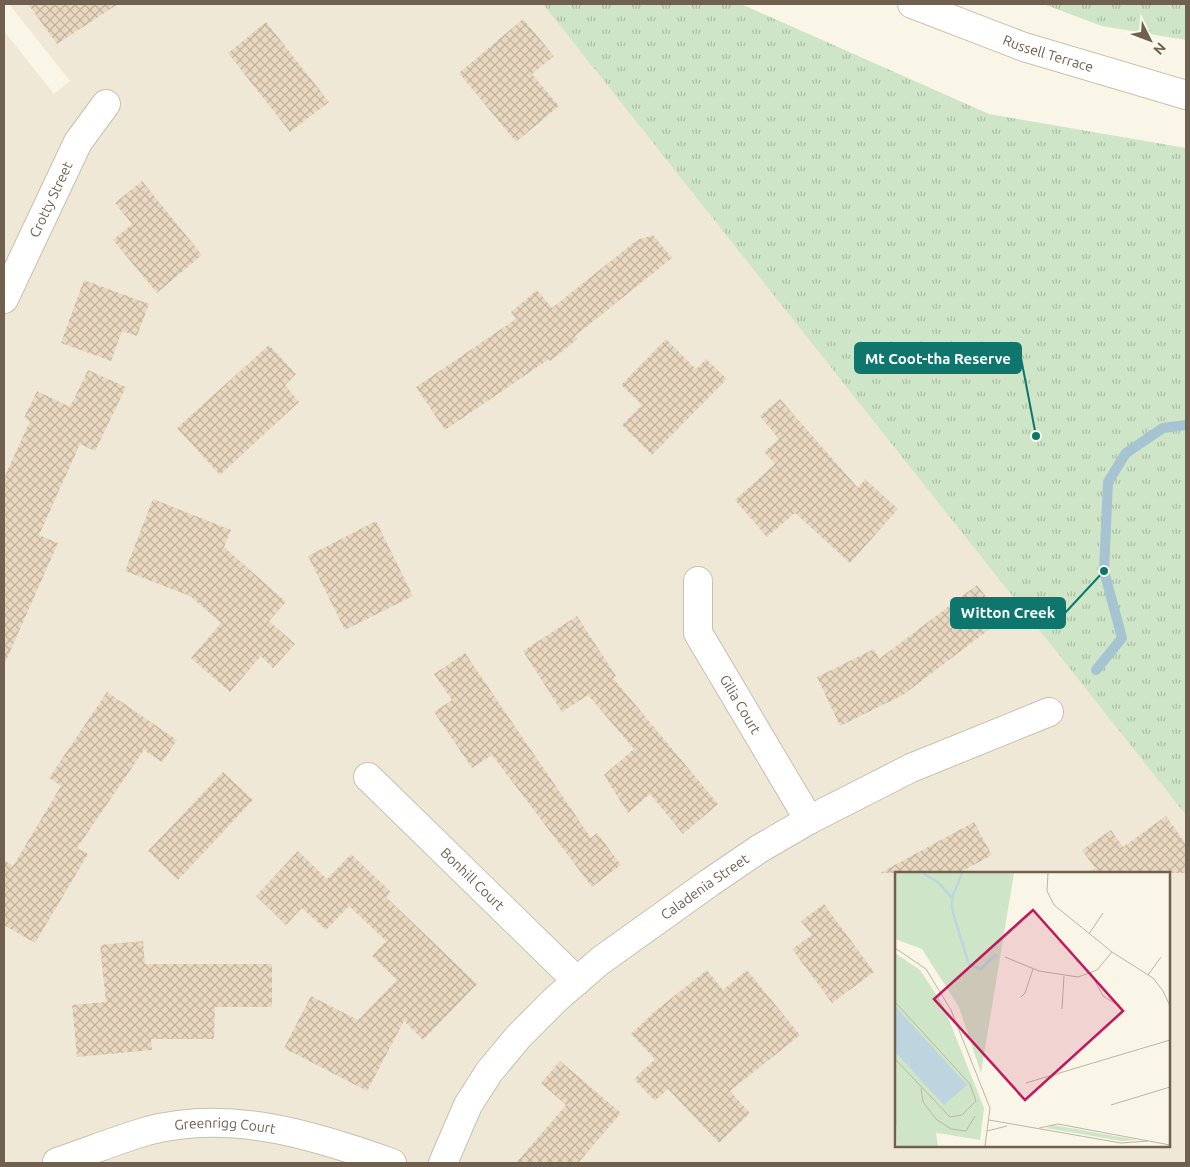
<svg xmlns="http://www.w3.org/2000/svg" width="1190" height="1167" viewBox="0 0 1190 1167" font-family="Ubuntu,sans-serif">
  <defs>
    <pattern id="park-tufts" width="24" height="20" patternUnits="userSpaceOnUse" patternTransform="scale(1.25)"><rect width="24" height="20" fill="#cee5c7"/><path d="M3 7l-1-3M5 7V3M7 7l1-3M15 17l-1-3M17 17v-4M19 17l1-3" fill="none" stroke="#abbda4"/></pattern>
    <pattern id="building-cross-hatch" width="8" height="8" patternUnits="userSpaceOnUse" patternTransform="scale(1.25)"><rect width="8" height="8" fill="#e9d7c0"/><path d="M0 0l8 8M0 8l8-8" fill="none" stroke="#c1b29e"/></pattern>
  </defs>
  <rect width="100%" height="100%" fill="#f9f5e7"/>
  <path fill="#f0e8d6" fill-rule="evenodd" d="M9 4H553L1186 790V1163H4V31L54 94 70 81ZM896 873H1169V1146H896Z"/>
  <g fill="url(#park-tufts)">
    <path d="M543 4H741L989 114 1186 148V815Z"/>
    <path d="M1043 4H1186V40L1102 26Z"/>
  </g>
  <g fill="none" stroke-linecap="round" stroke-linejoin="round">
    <path stroke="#a6c3d1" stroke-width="10" d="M1096 670 1122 638 1104 571 1108 482 1126 453 1163 428 1186 425"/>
  </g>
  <g fill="url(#building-cross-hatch)">
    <path d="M28 4H118L57 44Z"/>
    <path d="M523 19 554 56 532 74 559 106 516 142 459 73Z"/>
    <path d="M266 22 329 102 290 132 228 53Z"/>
    <path d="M142 181 202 255 157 293 113 240 132 224 115 203Z"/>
    <path d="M653 235 672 258 575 336 578 339 550 361 549 359 445 430 416 387 516 319 511 312 537 290 552 308 637 240Z"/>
    <path d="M84 280 149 304 137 336 122 331 111 361 61 343Z"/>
    <path d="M666 339 696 369 706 359 727 379 652 455 622 425 642 405 621 385Z"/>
    <path d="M269 345 296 374 285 385 299 402 220 475 177 428Z"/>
    <path d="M88 370 126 387 95 451 80 444 39 535 58 543 4 665V478L30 421 24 418 37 391 70 407Z"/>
    <path d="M780 399 858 488 865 479 898 509 850 563 795 513 767 537 735 500 775 464 764 452 779 439 760 416Z"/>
    <path d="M153 499 231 530 224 547 286 602 269 621 295 644 273 668 261 656 230 692 191 658 221 623 190 596 125 571Z"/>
    <path d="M376 521 413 596 345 630 308 556Z"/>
    <path d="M977 585 1003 619 903 695 840 726 817 677 874 649 879 659Z"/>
    <path d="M577 616 616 676 613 678 718 804 683 834 650 794 628 813 604 775 634 749 588 695 562 712 523 651Z"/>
    <path d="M465 653 591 838 597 833 621 865 592 887 492 755 472 768 434 712 452 700 434 674Z"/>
    <path d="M107 692 177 740 162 762 144 750 77 848 88 854 35 943 4 925V860L13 866 61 786 49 778Z"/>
    <path d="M223 772 253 800 178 880 148 851Z"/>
    <path d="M1166 816 1186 844V873H1087L1095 868 1082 850 1111 830 1123 847Z"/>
    <path d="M974 822 992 855 959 873H880Z"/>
    <path d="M298 851 327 879 351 854 391 892 386 897 477 984 423 1040 404 1021 367 1091 284 1048 311 996 358 1020 397 980 372 956 386 941 349 906 326 930 302 908 286 925 256 896Z"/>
    <path d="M824 904 874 972 832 1003 792 949 812 935 801 921Z"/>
    <path d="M143 941 145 964H272V1007H215L214 1039H151L152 1050 77 1057 72 1005 106 1002 100 945Z"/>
    <path d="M707 970 723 990 747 970 800 1035 730 1091 750 1113 719 1143 668 1089 655 1101 634 1079 655 1059 631 1034 654 1012Z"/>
    <path d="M560 1061 621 1113 578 1163H516L566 1105 541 1083Z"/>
  </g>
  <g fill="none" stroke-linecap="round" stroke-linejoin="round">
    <defs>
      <g id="street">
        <path id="s1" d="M4 299 78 142 106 104"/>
        <path id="s2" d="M698 581V633L809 820"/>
        <path id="s3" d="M368 777 577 981"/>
        <path id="s4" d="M57 1162C87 1152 117 1140 147 1131 230 1109 314 1135 392 1163"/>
        <path id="s5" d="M443 1163 468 1105 489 1072 519 1036 556 999 600 961 709 883 759 849 809 820 911 768 1049 712"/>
      </g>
      <g id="secondary">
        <path id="s6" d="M912 4 1024 47 1186 95"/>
      </g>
    </defs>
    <use href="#street" stroke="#c9bfae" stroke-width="30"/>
    <use href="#secondary" stroke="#ccc0ad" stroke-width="30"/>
    <use href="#street" stroke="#fff" stroke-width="28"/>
    <use href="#secondary" stroke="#fff" stroke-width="28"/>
  </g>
  <g text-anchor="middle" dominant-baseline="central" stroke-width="5" stroke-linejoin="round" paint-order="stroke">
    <g font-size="14" fill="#6f604f" stroke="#fcf9ed">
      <text stroke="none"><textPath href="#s6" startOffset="145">Russell Terrace</textPath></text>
      <text stroke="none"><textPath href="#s1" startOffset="110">Crotty Street</textPath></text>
      <text stroke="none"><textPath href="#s2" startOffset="135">Gilia Court</textPath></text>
      <text stroke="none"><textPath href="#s3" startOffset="146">Bonhill Court</textPath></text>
      <text stroke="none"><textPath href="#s5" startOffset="388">Caladenia Street</textPath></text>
      <text stroke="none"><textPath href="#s4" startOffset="174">Greenrigg Court</textPath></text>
    </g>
  </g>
  <g transform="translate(895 872)">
    <rect width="275" height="275" fill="#f9f5e7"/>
    <path d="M0 202 37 235 43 274H2ZM158 253 242 268 227 269 151 256Z" fill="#cee5c7"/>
    <path d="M0 1H119L86 201 64 135 27 77 0 67ZM0 81 25 98 48 133 89 236 85 268 0 254Z" fill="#cee5c7"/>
    <path d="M0 134 72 213 49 233 0 180Z" fill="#bed5e0"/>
    <path fill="none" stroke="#bed5e0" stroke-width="2.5" d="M28 1 44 11 57 26M67 1 57 26V37L74 93 86 97 99 84H103"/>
    <path fill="none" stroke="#beb5a5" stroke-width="1" d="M153 1 152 19 159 33 217 80 258 106 268 119 275 134M194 62 208 41M0 76 31 97 56 138 95 236 90 274M110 85 144 99 183 105 202 98 217 80M196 101 208 124 224 134M253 103 266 85M126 125 130 121 138 97M0 130 75 212 81 229 67 243 55 245 0 187M167 137 169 104M131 211 275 168M26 216 28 230 41 247 56 257 71 259 80 244M216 233 275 215M94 248 226 271 253 269M144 256 163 252 275 273M92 259 112 254"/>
    <path fill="#c2185b" fill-opacity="0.15" stroke="#c2185b" stroke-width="2.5" d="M138 38 228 139 130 228 39 127Z"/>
    <rect width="275" height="275" fill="none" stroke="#6f604f" stroke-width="2.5"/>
  </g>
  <path fill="none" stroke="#0f766e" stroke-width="2" d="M1036 436L1021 358M1104 571L1065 613"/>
  <g fill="#0f766e" stroke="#fcf9ed" stroke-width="2">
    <circle cx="1036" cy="436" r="5"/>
    <circle cx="1104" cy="571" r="5"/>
  </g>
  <g fill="#0f766e" stroke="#0f766e" stroke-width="2">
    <rect x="855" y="343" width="166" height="30" rx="5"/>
    <rect x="951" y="598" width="114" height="30" rx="5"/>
  </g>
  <g font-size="15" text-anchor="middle" font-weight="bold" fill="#fff">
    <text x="938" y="364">Mt Coot-tha Reserve</text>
    <text x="1008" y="618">Witton Creek</text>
  </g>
  <rect width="1190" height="1167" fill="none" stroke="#6f604f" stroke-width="10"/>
  <g transform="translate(1150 40) rotate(132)" stroke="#fcf9ed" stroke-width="4" paint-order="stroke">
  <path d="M0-4L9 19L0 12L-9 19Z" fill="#6f604f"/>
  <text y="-8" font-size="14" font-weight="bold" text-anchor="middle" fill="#6f604f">N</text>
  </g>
</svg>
